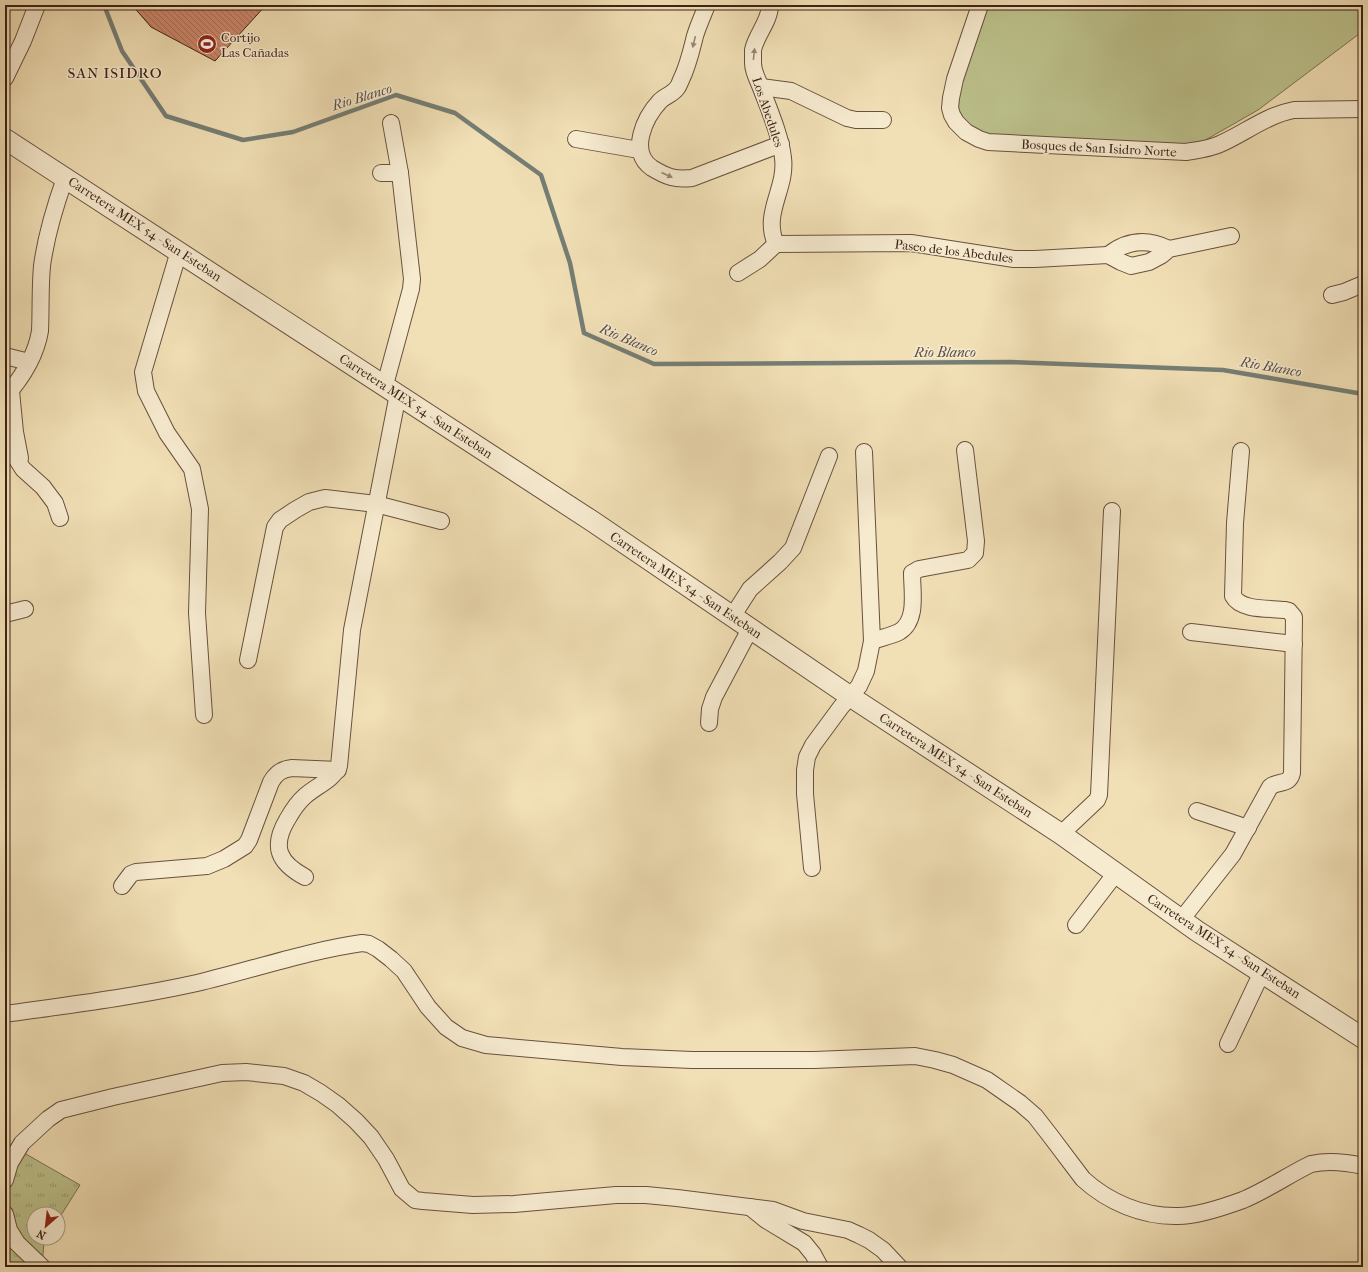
<svg xmlns="http://www.w3.org/2000/svg" width="1368" height="1272" viewBox="0 0 1368 1272" font-family="'IM FELL French Canon',serif">
  <defs>
    <pattern id="park-tufts" width="24" height="20" patternUnits="userSpaceOnUse"><rect width="24" height="20" fill="#bcc18c"/><path d="M3 7l-1-3M5 7V3M7 7l1-3M15 17l-1-3M17 17v-4M19 17l1-3" fill="none" stroke="#9a9c71"/></pattern>
    <pattern id="building-back-hatch" width="6" height="6" patternUnits="userSpaceOnUse"><rect width="6" height="6" fill="#cc876c"/><path d="M-1 5l2 2M0 0l6 6M5-1l2 2" fill="none" stroke="#a76e58"/></pattern>
  </defs>
  <rect width="100%" height="100%" fill="#f1dfb5"/>
  <filter id="stains"><feTurbulence type="fractalNoise" baseFrequency=".005" numOctaves="4"/><feColorMatrix values="0 0 0 0 .2 0 0 0 0 .09 0 0 0 0 .02 0 0 0 .5 -.17"/></filter>
  <radialGradient id="worn" r=".72"><stop offset=".6" stop-color="#630" stop-opacity="0"/><stop offset="1" stop-color="#630" stop-opacity=".3"/></radialGradient>
  <path fill="#bcc18c" stroke="#7c7252" d="M980 5H1363V31L1258 110 1195 146 978 136 957 113 949 94Z"/>
  <path fill="url(#park-tufts)" stroke="#7c7252" d="M5 1142 80 1185 58 1220V1214H34V1238H46L44 1242 42 1267H5Z"/>
  <g fill="none" stroke-linecap="round" stroke-linejoin="round">
    <path stroke="#757e75" stroke-width="4.5" d="M104 5 122 51 166 116 243 140 293 132 396 95 455 113 541 175 570 263 584 333 654 364 1010 362 1223 370 1363 394"/>
  </g>
  <path fill="url(#building-back-hatch)" stroke="#3c2217" d="M132 5H266L215 61 151 27Z"/>
  <g fill="none" stroke-linecap="round" stroke-linejoin="round">
    <defs>
      <g id="minor">
        <path d="M707 5C703 15 698 26 695 36 691 52 688 66 681 80 680 82 679 86 677 88 673 94 665 96 660 101 645 117 628 152 652 168 667 177 675 180 692 178L781 144"/>
        <path d="M770 5C770 21 756 35 753 50 753 54 753 59 753 63 753 72 758 80 761 88 769 109 781 137 783 158 787 189 762 213 776 244"/>
        <path d="M980 5 955 79 951 98 950 108 952 115 956 122 966 132 979 139 988 142 1186 152C1198 150 1209 149 1220 144 1245 133 1267 115 1294 110L1363 109"/>
        <path d="M5 78 23 41 37 5"/>
        <path d="M761 87 791 91 847 118 856 120H883"/>
        <path d="M576 139 639 150"/>
        <path d="M381 173H400"/>
        <path d="M179 251 143 372 146 391 167 433 192 469 200 509 197 613 204 715"/>
        <path d="M1108 255C1127 240 1147 238 1169 249"/>
        <path d="M738 273 760 259 776 244 911 243 1014 259H1035L1108 255 1121 262 1131 266 1149 262 1162 255 1169 249 1231 236"/>
        <path d="M1332 295 1344 292 1363 284"/>
        <path d="M5 356 29 362"/>
        <path d="M385 385 411 289 412 279 400 173 391 123"/>
        <path d="M11 391 15 432 20 458"/>
        <path d="M5 397C21 379 36 355 40 331 41 309 40 287 42 266 46 236 55 206 65 178"/>
        <path d="M5 441 23 469 43 487 55 503 60 518"/>
        <path d="M5 614 25 609"/>
        <path d="M732 617 750 589 780 562 793 548 829 456"/>
        <path d="M1191 632 1294 644"/>
        <path d="M872 641C880 638 891 636 899 632 918 621 912 592 912 573L919 569 968 560 975 553 976 541 965 450"/>
        <path d="M248 660 275 527 280 520 295 510 309 502 325 498 376 504 441 521"/>
        <path d="M709 723 710 709 714 697 750 629"/>
        <path d="M1197 811 1248 828"/>
        <path d="M1061 834 1097 800 1099 795 1112 511"/>
        <path d="M812 868 805 794V770L807 757 813 745 841 707 859 686 866 671 872 641 864 452"/>
        <path d="M305 877C279 863 271 847 287 820 292 811 297 803 305 796 316 786 333 780 339 766L352 630 398 394"/>
        <path d="M122 886 131 874 136 872 207 866 224 859 245 846 249 840 271 782C276 773 282 769 292 768L338 770"/>
        <path d="M1181 920 1233 854 1270 787C1278 780 1289 786 1292 773L1294 617 1289 611 1285 610C1270 608 1241 611 1233 596L1235 523 1241 451"/>
        <path d="M1076 925 1116 873"/>
        <path d="M5 1014C69 1005 134 997 197 983 252 970 306 951 362 943L369 944 378 949 391 959 404 971 428 1007 446 1027 462 1038 486 1045 622 1057 692 1060H814L915 1056 935 1060 953 1065 987 1080 1020 1103 1035 1116 1049 1134 1083 1179C1108 1202 1143 1217 1178 1216 1198 1216 1224 1207 1243 1200 1267 1190 1288 1175 1311 1164 1329 1160 1345 1162 1363 1166"/>
        <path d="M1228 1044 1262 972"/>
        <path d="M5 1180 10 1163 22 1143 48 1119 61 1110 113 1097 222 1073 246 1072 284 1076 304 1083 321 1093 338 1105 356 1121 371 1137 386 1159 402 1189 415 1200 423 1201 473 1205 514 1204 616 1195H646L677 1198 773 1210 803 1221 848 1230 859 1235 869 1240 883 1250 899 1267"/>
        <path d="M750 1207 766 1220 804 1243 813 1254 820 1267"/>
        <path d="M5 1214 9 1230 17 1243 42 1267"/>
      </g>
      <path id="tertiary" d="M5 139 592 521 851 697 1061 834 1197 931 1363 1038"/>
    </defs>
    <use href="#minor" stroke="#69513e" stroke-width="18"/>
    <use href="#tertiary" stroke="#69513e" stroke-width="22"/>
    <use href="#minor" stroke="#f6eacf" stroke-width="16"/>
    <use href="#tertiary" stroke="#f6eacf" stroke-width="20"/>
  </g>
  <defs><path id="oneway-solid" d="M-6-.8H1V-3.2L6.5 0L1 3.2V.8H-6Z"/></defs>
  <g fill="#998673">
    <use href="#oneway-solid" transform="translate(694 42) rotate(103)"/>
    <use href="#oneway-solid" transform="translate(754 54) rotate(-84)"/>
    <use href="#oneway-solid" transform="translate(667 175) rotate(25)"/>
  </g>
  <defs>
    <symbol id="stadium-disc" viewBox="-11 -11 22 22"><circle r="9.5" fill="#8f2418" stroke="#f6eacf"/><path d="M0-5a6.5 5 0 1 0 0 10a6.5 5 0 1 0 0-10ZM-3.5-1.8h7v3.6h-7Z" fill="#fff"/></symbol>
  </defs>
  <g fill-rule="evenodd">
    <use href="#stadium-disc" x="196" y="33" width="22" height="22"/>
  </g>
  <g text-anchor="middle" dominant-baseline="central" stroke-width="3" stroke-linejoin="round" paint-order="stroke">
    <g font-size="13" fill="#3c2217" stroke="#f6eacf" text-anchor="start">
      <text x="221" y="37">Cortijo<tspan x="221" dy="15">Las Cañadas</tspan></text>
    </g>
    <g font-size="13" fill="#3c2217" stroke="#f6eacf">
      <text transform="translate(768 112) rotate(71)">Los Abedules</text>
      <text transform="translate(1099 148) rotate(3)">Bosques de San Isidro Norte</text>
      <text transform="translate(145 229) rotate(33)">Carretera MEX 54 - San Esteban</text>
      <text transform="translate(954 251) rotate(7)">Paseo de los Abedules</text>
      <text transform="translate(416 406) rotate(33)">Carretera MEX 54 - San Esteban</text>
      <text transform="translate(686 585) rotate(34)">Carretera MEX 54 - San Esteban</text>
      <text transform="translate(956 765) rotate(33)">Carretera MEX 54 - San Esteban</text>
      <text transform="translate(1224 946) rotate(33)">Carretera MEX 54 - San Esteban</text>
    </g>
    <g font-size="14" font-style="italic" fill="#585046" stroke="#f6eacf">
      <text transform="translate(362 97) rotate(-17)">Rio Blanco</text>
      <text transform="translate(629 340) rotate(23)">Rio Blanco</text>
      <text x="945" y="352">Rio Blanco</text>
      <text transform="translate(1271 367) rotate(10)">Rio Blanco</text>
    </g>
    <g font-size="15" letter-spacing="1" fill="#3c2217" stroke="#f6eacf">
      <text x="115" y="73">SAN ISIDRO</text>
    </g>
  </g>
  <rect width="1368" height="1272" fill="none" stroke="#f1dfb5" stroke-width="20"/>
  <rect x="6" y="6" width="1356" height="1260" fill="none" stroke="#3c2217" stroke-width="2"/>
  <rect x="10" y="10" width="1348" height="1252" fill="none" stroke="#3c2217"/>
  <g transform="translate(46 1226) rotate(208)"><circle r="19" fill="#f6eacf" stroke="#ac9a85"/>
  <path d="M0-3L7 15L0 10L-7 15Z" fill="#8f2418"/>
  <text y="-6" font-size="11" font-weight="bold" text-anchor="middle" fill="#3c2217">N</text>
  </g>
  <rect width="100%" height="100%" filter="url(#stains)"/>
  <rect width="100%" height="100%" fill="url(#worn)"/>
</svg>
